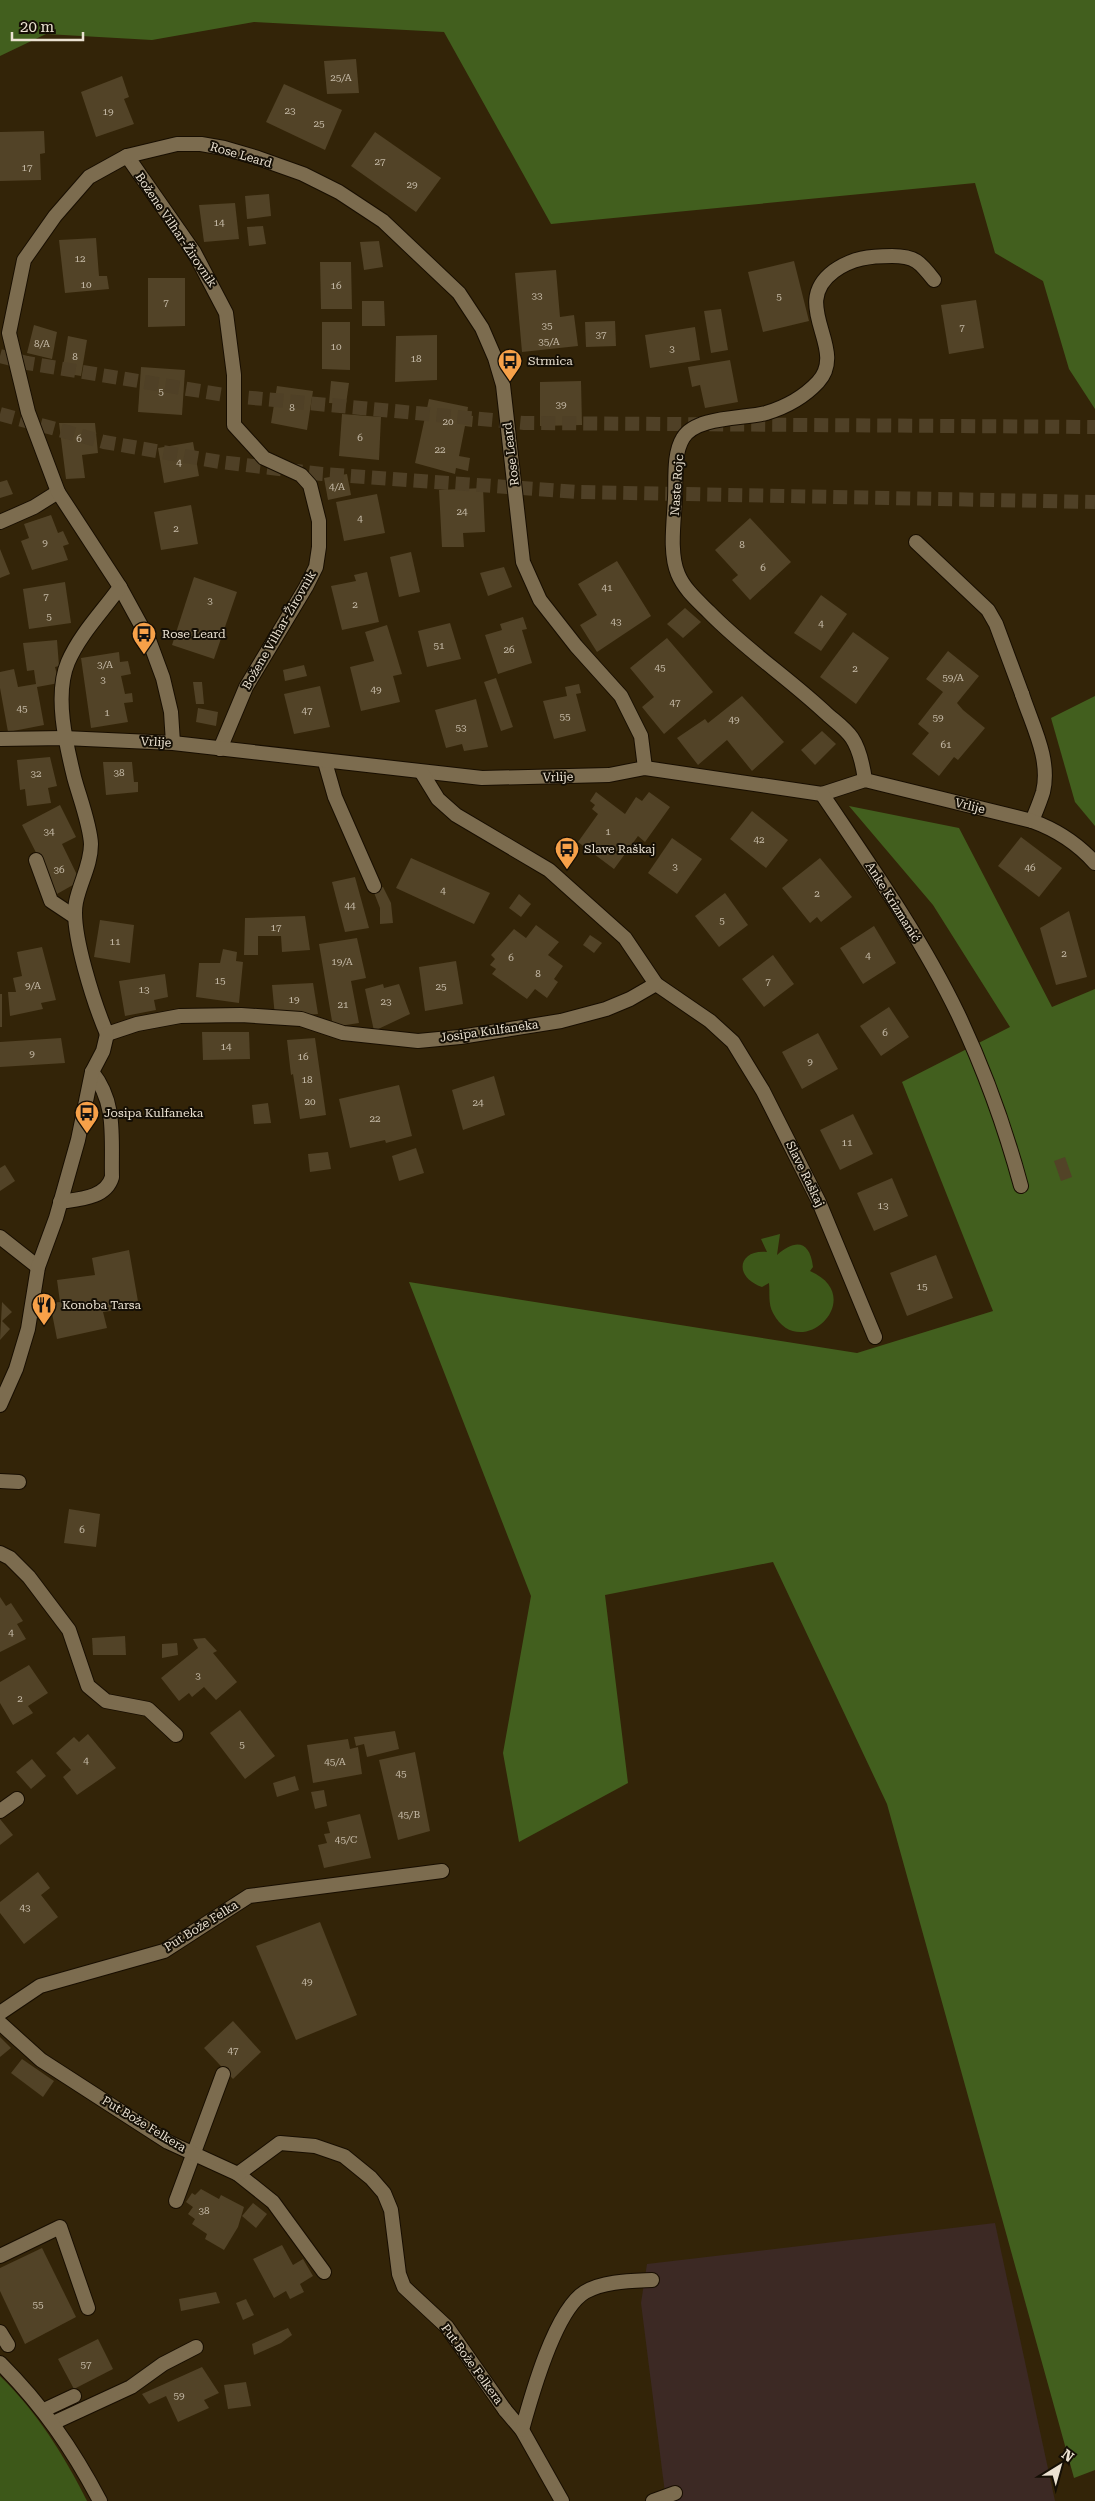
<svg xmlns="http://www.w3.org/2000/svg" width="1095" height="2501" viewBox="0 0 1095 2501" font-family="'Roboto Serif',serif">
  <rect width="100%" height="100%" fill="#332408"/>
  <path fill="#3c2924" d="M995 2223 1055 2501H666L641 2303 647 2264Z"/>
  <g fill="#3d5819">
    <path d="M780 1234 777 1255C795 1239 810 1240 813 1267L810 1271C870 1297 800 1365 773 1313 768 1304 770 1293 769 1283L762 1287C733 1277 738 1249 767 1252L761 1239Z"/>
    <path d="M0 2376C37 2412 64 2455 87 2501H0Z"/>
  </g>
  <g fill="#425f1e">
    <path d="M0 0H1095V409L1069 369 1043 281 995 253 975 183 551 224 444 32 254 22 152 40 46 34 0 56Z"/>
    <path d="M1095 696V826L1075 802 1051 718Z"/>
    <path d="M849 806 959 828 1052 1007 1095 989V2470L1074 2478 887 1804 773 1562 605 1595 628 1783 519 1842 503 1753 531 1596 409 1282 857 1353 993 1311 902 1082 1010 1027 933 905Z"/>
  </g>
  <g fill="#524327">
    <path d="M356 59 359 93 327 94 324 61Z"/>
    <path d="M122 76 129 97 124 99 134 124 96 137 81 92Z"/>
    <path d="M284 84 342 110 325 150 266 122Z"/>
    <path d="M44 131 45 153 40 154 41 180 0 181V132Z"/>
    <path d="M375 132 441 178 416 212 351 166Z"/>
    <path d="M269 194 271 216 247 219 245 196Z"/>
    <path d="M235 203 239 239 204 242 199 205Z"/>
    <path d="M263 226 266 244 249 246 247 227Z"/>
    <path d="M96 238 99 276H107L109 289 65 293 59 240Z"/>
    <path d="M379 241 383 267 364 270 360 242Z"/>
    <path d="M794 261 809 321 763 332 748 272Z"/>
    <path d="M320 262H351L352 309H321Z"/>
    <path d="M556 270 560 317 574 315 578 346 522 352 515 273Z"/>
    <path d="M148 278H185V326L148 327Z"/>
    <path d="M976 300 984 348 949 354 941 305Z"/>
    <path d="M362 301H384L385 326H362Z"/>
    <path d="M721 309 728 350 711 353 704 311Z"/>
    <path d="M615 321 616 346 586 347 585 322Z"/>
    <path d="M322 322H350V370L322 369Z"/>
    <path d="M34 325 57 332 52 359 27 353Z"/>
    <path d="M695 327 700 360 650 368 645 335Z"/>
    <path d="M437 335V380L395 382 396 336Z"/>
    <path d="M68 336 87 340 81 376 62 373Z"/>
    <path d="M730 360 738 402 705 408 700 385 692 387 688 367Z"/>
    <path d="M141 367 185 370 182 415 138 412Z"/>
    <path d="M331 381 349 383 346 404 329 403Z"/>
    <path d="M581 381 582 425 540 426V382Z"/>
    <path d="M277 386 313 391 307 430 271 423Z"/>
    <path d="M429 399 468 407 467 415 473 416 472 427 465 426 459 456 470 458 468 471 456 468 455 474 415 463Z"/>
    <path d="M342 414 381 417 379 460 339 456Z"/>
    <path d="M59 423H95L98 453 82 455 85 478 66 479Z"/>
    <path d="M193 442 199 476 164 483 158 448Z"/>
    <path d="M347 474 351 495 328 500 324 478Z"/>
    <path d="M7 480 13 494 0 498V482Z"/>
    <path d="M483 488 485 532 463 533 464 547H442L439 490Z"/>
    <path d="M377 494 385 533 344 541 336 502Z"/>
    <path d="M191 505 198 544 161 550 154 512Z"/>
    <path d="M51 515 58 533 63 531 69 544 63 546 68 560 32 570 21 541 29 538 24 524Z"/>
    <path d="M750 518 791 562 750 600 732 580 738 575 715 550Z"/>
    <path d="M0 549 10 574 0 578Z"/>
    <path d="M411 552 420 592 399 597 390 557Z"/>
    <path d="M617 561 651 616 597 652 580 625 597 615 578 584Z"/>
    <path d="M504 567 512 587 488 596 480 573Z"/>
    <path d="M367 572 379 622 342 630 331 586 356 581 354 575Z"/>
    <path d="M194 577 237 592 214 659 172 645Z"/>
    <path d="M65 582 71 623 29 629 23 589Z"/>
    <path d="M821 595 847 614 821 651 794 633Z"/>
    <path d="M685 608 701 622 683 638 667 624Z"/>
    <path d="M523 617 527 629 522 630 532 663 498 674 485 635 502 630 500 624Z"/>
    <path d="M450 623 461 659 427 667 418 631Z"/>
    <path d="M387 625 402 674 393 676 400 702 361 711 350 667 374 661 365 632Z"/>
    <path d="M853 632 889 658 856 704 820 677Z"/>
    <path d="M667 638 713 692 664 734 642 707 654 697 630 668Z"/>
    <path d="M57 640 59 666 55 667 59 683 37 687 44 725 8 732 0 688V672L14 669 18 687 36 684 34 670 27 671 23 643Z"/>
    <path d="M948 651 979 676 957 703 963 710 985 728 958 760 954 757 939 776 912 754 929 733 918 724 943 692 926 679Z"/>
    <path d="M119 652 120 662 128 661 131 674 121 676 125 694 132 693 133 702 124 703 128 722 91 728 81 658Z"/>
    <path d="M304 665 307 676 285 681 283 670Z"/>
    <path d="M496 678 513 727 501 731 484 682Z"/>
    <path d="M193 682H202L204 704H196Z"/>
    <path d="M579 684 581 693 576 694 586 731 554 739 543 701 567 696 565 687Z"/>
    <path d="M320 686 330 727 294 734 284 694Z"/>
    <path d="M742 696 784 742 752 771 727 740 698 765 677 738 705 719 708 723Z"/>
    <path d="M476 699 488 747 464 751 462 744 446 748 435 710Z"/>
    <path d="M198 708 218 712 216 726 196 722Z"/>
    <path d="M822 731 836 744 815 765 801 750Z"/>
    <path d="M50 757 57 786 48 788 51 803 27 806 25 789 20 790 17 760Z"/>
    <path d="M103 762H132L134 782H138V792L106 795Z"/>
    <path d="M596 792 625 814 636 797 642 801 649 792 670 807 645 842 638 836 614 869 578 842 598 814 592 809 595 805 590 801Z"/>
    <path d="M60 805 76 837 62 844 80 881 57 894 22 825Z"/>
    <path d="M752 811 788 840 766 868 730 839Z"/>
    <path d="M1021 837 1062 868 1039 897 998 866Z"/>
    <path d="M672 838 702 859 677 894 648 873Z"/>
    <path d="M411 858 490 893 474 924 396 888Z"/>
    <path d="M820 858 852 897 821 922 817 917 810 923 782 888Z"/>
    <path d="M355 877 369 928 345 932 332 882Z"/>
    <path d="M383 887 391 903 393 923 380 924V908L373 890Z"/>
    <path d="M725 893 748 925 719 947 695 916Z"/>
    <path d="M519 894 531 904 521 917 509 908Z"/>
    <path d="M1069 911 1087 977 1056 985 1040 928Z"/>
    <path d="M305 916 310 950 282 952 281 936H258V955H244L245 918Z"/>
    <path d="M100 920 134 925 130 963 94 957Z"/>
    <path d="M536 925 559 942 548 955 563 966 554 979 558 982 547 998 535 989 527 999 492 974 496 969 490 965 495 959 491 955 514 929 526 938Z"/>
    <path d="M874 926 896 963 863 984 840 948Z"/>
    <path d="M590 935 602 943 594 953 583 945Z"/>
    <path d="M357 938 366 978 351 981 359 1023 333 1027 319 944Z"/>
    <path d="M42 947 56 1000 41 1003 43 1009 10 1016 8 992H16L13 978 22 976 17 952Z"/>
    <path d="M223 949 237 952 236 961 243 962 239 1003 196 997 199 963H220Z"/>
    <path d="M773 955 794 984 764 1007 742 979Z"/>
    <path d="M456 961 463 1004 425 1011 419 967Z"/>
    <path d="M165 974 168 997 154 1000 156 1010 125 1016 119 981Z"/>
    <path d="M313 983 318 1014 275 1017 272 985Z"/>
    <path d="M383 984 384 988 399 984 410 1014 374 1031 365 989Z"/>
    <rect x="0" y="994" width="2" height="33"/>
    <path d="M889 1007 909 1037 881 1056 860 1026Z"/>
    <path d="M202 1032H249L250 1059 203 1060Z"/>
    <path d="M818 1033 838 1069 802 1089 782 1052Z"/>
    <path d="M61 1038 65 1063 0 1067V1042Z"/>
    <path d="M315 1038 326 1115 300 1119 293 1074 291 1075 287 1040Z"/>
    <path d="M494 1076 505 1115 463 1130 452 1090Z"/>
    <path d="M399 1085 412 1136 386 1143 385 1140 350 1148 339 1099Z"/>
    <path d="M268 1103 271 1123 254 1124 252 1105Z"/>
    <path d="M853 1114 873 1154 840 1170 820 1130Z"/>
    <path d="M416 1148 424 1173 399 1181 392 1156Z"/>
    <path d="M328 1152 331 1169 310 1172 308 1154Z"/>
    <path d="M1065 1157 1072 1177 1061 1181 1054 1161Z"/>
    <path d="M5 1165 15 1181 0 1191V1168Z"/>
    <path d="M892 1178 908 1216 874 1231 857 1193Z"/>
    <path d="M129 1250 139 1307 103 1312 107 1328 57 1339 50 1303 60 1302 57 1280 95 1275 92 1258Z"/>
    <path d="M936 1255 953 1298 907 1316 890 1273Z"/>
    <path d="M2 1302 12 1312 2 1321 10 1329 0 1340Z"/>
    <path d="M69 1509 100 1514 96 1547 64 1543Z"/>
    <path d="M0 1597 6 1606 11 1603 23 1621 17 1624 26 1639 0 1652Z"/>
    <path d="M125 1636 126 1655H93L92 1638Z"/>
    <path d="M205 1638 217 1651 213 1653 237 1682 216 1700 204 1687 192 1697 189 1693 179 1701 161 1678 198 1648 193 1639Z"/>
    <path d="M177 1643 178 1655 162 1658V1644Z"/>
    <path d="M29 1665 48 1693 28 1706 33 1713 13 1725 0 1703V1682Z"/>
    <path d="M240 1710 275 1756 245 1779 210 1733Z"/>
    <path d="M395 1731 399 1749 367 1757 364 1744 356 1746 354 1737Z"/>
    <path d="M88 1734 116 1768 77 1795 63 1777 71 1770 56 1753 74 1737 79 1742Z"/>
    <path d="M348 1739 350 1749 358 1747 362 1774 313 1783 307 1745Z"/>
    <path d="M415 1752 430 1831 398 1840 379 1760Z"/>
    <path d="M32 1759 46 1776 31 1789 16 1772Z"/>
    <path d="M295 1776 299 1790 277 1797 273 1783Z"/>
    <path d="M324 1790 327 1806 315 1809 311 1792Z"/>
    <path d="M360 1814 371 1858 324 1868 318 1845 327 1843 324 1834 330 1833 327 1822Z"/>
    <path d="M0 1819 13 1835 0 1845Z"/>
    <path d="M38 1872 50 1888 41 1895 58 1917 24 1944 0 1913V1902Z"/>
    <path d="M320 1922 357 2015 296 2040 256 1946Z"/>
    <path d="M233 2021 261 2052 233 2079 204 2048Z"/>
    <path d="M0 2037 11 2048 0 2057Z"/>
    <path d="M22 2059 54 2081 43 2097 11 2073Z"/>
    <path d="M201 2189 219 2199 221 2195 244 2207 238 2227 224 2250 205 2239 207 2234 192 2224 195 2219 188 2214 193 2207 186 2202 192 2193 195 2195Z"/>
    <path d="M253 2203 267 2214 256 2228 242 2216Z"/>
    <path d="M282 2245 293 2265 303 2259 313 2276 300 2284 304 2292 290 2299 286 2291 274 2298 253 2259Z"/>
    <path d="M42 2248 76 2317 25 2344 0 2291V2268Z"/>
    <path d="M216 2292 220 2303 181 2311 179 2299Z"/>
    <path d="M246 2299 254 2315 243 2320 236 2303Z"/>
    <path d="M288 2328 292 2335 281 2343 254 2355 252 2344Z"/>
    <path d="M98 2339 113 2369 74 2389 58 2359Z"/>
    <path d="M202 2367 219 2393 204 2400 209 2408 178 2422 166 2396 149 2404 142 2394Z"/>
    <path d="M246 2382 251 2406 228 2409 224 2385Z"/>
  </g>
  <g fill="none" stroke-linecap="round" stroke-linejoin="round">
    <g stroke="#4f4026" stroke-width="14" stroke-dasharray="14 7" stroke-linecap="butt">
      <path d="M0 356 27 363 231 396 524 423 1095 427"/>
      <path d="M0 414 104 442 220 462 322 474 578 492 1095 502"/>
    </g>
    <defs>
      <g id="service">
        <path d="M916 542 988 610 996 624 1022 694"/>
        <path d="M325 762 335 797 374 886"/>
        <path d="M36 860 51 901 75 917"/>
        <path d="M60 1202C80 1199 106 1198 112 1177 111 1138 117 1103 92 1072"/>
        <path d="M0 1481 19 1482"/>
        <path d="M0 1811 17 1799"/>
        <path d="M238 2174 273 2202 324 2272"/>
        <path d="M176 2201 223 2074"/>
        <path d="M0 2256 60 2227 88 2308"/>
        <path d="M0 2332 8 2345"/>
        <path d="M44 2410 74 2396"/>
        <path d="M505 2410 522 2430 562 2501"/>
        <path d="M53 2423 131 2387 163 2364 196 2347"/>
        <path d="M522 2430C531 2397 555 2310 585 2292 604 2281 631 2281 652 2280"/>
        <path d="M653 2501 675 2493"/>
      </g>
      <g id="minor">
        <path d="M127 156 194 252 226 313 234 375V425L264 458 301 475 310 485 319 521V547L316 567 306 587 246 687 220 749"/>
        <path d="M0 522 34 507 58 492"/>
        <path d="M1022 694C1032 725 1051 759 1043 792 1040 802 1036 811 1032 821"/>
        <path d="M0 739 64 738 173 743 482 778 609 775 645 768 822 794 865 780 1032 821C1057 830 1078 844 1095 863"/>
        <path d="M173 743 171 712 163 678 149 640 120 587 58 492 28 412 9 333 24 260 55 216 89 177 127 156 177 144H201L224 148 258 158 303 174 339 192 383 221 459 293 482 328 495 358 503 385 523 562 540 600 576 646 621 696 641 736 645 768"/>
        <path d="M422 773 438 799 456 815 549 870 625 938 656 984 710 1021 733 1042 763 1091 819 1202 875 1337"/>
        <path d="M865 780C863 766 860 750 852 738 846 729 836 722 828 715 790 679 746 650 709 612 698 601 684 589 678 574 669 553 674 521 675 498 676 480 673 454 683 438 696 416 744 419 766 413 786 407 804 397 818 382 849 348 788 305 834 271 852 258 870 256 892 256 915 256 920 262 934 280"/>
        <path d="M822 794C870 865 921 937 958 1014 984 1069 1005 1127 1021 1186"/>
        <path d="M107 1034 137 1024 180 1016 241 1015 301 1019 343 1033 418 1041 460 1037 561 1021 606 1009 630 999 656 984"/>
        <path d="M107 1034C95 1006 70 931 76 902 80 882 91 865 91 844 90 824 79 796 74 777 66 744 54 695 68 662 80 634 103 611 120 587"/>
        <path d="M0 1237 38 1267"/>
        <path d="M0 1405 16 1369 28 1329 38 1267 56 1218 78 1140 92 1072 103 1051 107 1034"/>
        <path d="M0 1553 10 1558 29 1577 69 1630 88 1686 106 1701 148 1709 176 1735"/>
        <path d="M0 2013 40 1986 164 1951 249 1896 442 1871"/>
        <path d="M0 2023 41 2060 168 2142 238 2174 280 2143 315 2146 344 2156 371 2178 384 2193 391 2210 399 2274 404 2287 447 2327 505 2410"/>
        <path d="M0 2363C42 2405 72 2448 100 2501"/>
      </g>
    </defs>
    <use href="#service" stroke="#180e00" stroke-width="16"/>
    <use href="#minor" stroke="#180e00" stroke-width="16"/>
    <use href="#service" stroke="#7c6c4f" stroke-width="14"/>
    <use href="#minor" stroke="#7c6c4f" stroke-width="14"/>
  </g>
  <defs>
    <symbol id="bus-pin" viewBox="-11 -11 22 30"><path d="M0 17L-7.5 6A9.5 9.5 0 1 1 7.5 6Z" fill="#f7a149" stroke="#150f05"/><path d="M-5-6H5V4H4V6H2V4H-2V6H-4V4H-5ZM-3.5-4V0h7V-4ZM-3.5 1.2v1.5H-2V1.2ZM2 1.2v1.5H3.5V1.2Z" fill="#111"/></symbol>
    <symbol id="restaurant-pin" viewBox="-11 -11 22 30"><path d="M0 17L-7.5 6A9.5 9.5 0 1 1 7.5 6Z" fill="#f7a149" stroke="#150f05"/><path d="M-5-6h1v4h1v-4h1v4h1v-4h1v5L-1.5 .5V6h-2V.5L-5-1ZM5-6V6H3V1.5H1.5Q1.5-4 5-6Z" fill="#111"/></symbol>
  </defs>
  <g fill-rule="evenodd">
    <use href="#bus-pin" x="496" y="347" width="28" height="38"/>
    <use href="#bus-pin" x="130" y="620" width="28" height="38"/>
    <use href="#bus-pin" x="553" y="835" width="28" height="38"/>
    <use href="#bus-pin" x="73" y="1099" width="28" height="38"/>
    <use href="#restaurant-pin" x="30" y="1291" width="28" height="38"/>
  </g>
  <g text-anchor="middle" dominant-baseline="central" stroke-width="4" stroke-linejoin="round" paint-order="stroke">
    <g font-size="10" fill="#c5baa7">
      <text x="341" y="77">25/A</text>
      <text x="290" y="110">23</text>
      <text x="108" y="111">19</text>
      <text x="319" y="123">25</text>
      <text x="380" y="161">27</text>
      <text x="27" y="167">17</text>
      <text x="412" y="184">29</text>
      <text x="219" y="222">14</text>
      <text x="80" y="258">12</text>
      <text x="86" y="284">10</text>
      <text x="336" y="285">16</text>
      <text x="537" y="295">33</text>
      <text x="779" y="296">5</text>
      <text x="166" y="302">7</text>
      <text x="547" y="325">35</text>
      <text x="962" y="327">7</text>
      <text x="601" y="334">37</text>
      <text x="549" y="341">35/A</text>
      <text x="42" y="343">8/A</text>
      <text x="336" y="346">10</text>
      <text x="672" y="348">3</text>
      <text x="75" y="356">8</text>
      <text x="416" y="358">18</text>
      <text x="161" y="391">5</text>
      <text x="561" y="404">39</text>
      <text x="292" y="407">8</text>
      <text x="448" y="421">20</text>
      <text x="360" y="437">6</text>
      <text x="79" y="438">6</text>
      <text x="440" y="449">22</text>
      <text x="179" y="462">4</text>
      <text x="337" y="486">4/A</text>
      <text x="462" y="511">24</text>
      <text x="360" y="518">4</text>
      <text x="176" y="528">2</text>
      <text x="45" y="542">9</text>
      <text x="742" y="544">8</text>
      <text x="763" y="567">6</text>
      <text x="607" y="587">41</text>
      <text x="46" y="596">7</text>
      <text x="210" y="600">3</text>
      <text x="355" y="604">2</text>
      <text x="49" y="616">5</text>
      <text x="616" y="621">43</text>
      <text x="821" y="623">4</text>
      <text x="439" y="645">51</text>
      <text x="509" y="649">26</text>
      <text x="105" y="664">3/A</text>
      <text x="660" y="667">45</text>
      <text x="855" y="668">2</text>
      <text x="953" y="677">59/A</text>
      <text x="103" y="679">3</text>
      <text x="376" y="689">49</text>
      <text x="675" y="702">47</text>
      <text x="22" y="708">45</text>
      <text x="307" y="710">47</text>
      <text x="107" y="712">1</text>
      <text x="565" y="716">55</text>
      <text x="938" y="717">59</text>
      <text x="734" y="719">49</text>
      <text x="461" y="727">53</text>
      <text x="946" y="744">61</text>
      <text x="119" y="772">38</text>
      <text x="36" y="773">32</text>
      <text x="49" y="831">34</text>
      <text x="608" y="831">1</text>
      <text x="759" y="839">42</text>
      <text x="675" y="866">3</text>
      <text x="1030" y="867">46</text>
      <text x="59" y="869">36</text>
      <text x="443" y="890">4</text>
      <text x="817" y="893">2</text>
      <text x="350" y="905">44</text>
      <text x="722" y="920">5</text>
      <text x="276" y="927">17</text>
      <text x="115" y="941">11</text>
      <text x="1064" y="953">2</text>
      <text x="868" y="955">4</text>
      <text x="511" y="957">6</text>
      <text x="342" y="961">19/A</text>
      <text x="538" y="973">8</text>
      <text x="220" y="980">15</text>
      <text x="768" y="981">7</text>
      <text x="33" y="985">9/A</text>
      <text x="441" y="986">25</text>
      <text x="144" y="989">13</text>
      <text x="294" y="999">19</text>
      <text x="386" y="1001">23</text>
      <text x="343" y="1004">21</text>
      <text x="885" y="1032">6</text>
      <text x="226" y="1046">14</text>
      <text x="32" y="1053">9</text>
      <text x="303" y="1056">16</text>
      <text x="810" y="1061">9</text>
      <text x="307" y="1079">18</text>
      <text x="310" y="1101">20</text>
      <text x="478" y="1102">24</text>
      <text x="375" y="1118">22</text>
      <text x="847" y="1142">11</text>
      <text x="883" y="1205">13</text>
      <text x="922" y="1286">15</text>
      <text x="82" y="1529">6</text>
      <text x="11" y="1632">4</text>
      <text x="198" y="1675">3</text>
      <text x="20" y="1698">2</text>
      <text x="242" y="1744">5</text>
      <text x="86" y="1760">4</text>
      <text x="335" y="1761">45/A</text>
      <text x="401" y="1773">45</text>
      <text x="409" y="1814">45/B</text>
      <text x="346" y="1839">45/C</text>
      <text x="25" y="1907">43</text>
      <text x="307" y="1981">49</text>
      <text x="233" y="2050">47</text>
      <text x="204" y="2210">38</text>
      <text x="38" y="2304">55</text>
      <text x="86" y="2364">57</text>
      <text x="179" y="2395">59</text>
    </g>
    <g font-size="12" fill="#ebe2d2" stroke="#150f05">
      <text transform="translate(241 155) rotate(16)">Rose Leard</text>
      <text transform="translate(176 230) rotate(56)">Božene Vilhar-Žirovnik</text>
      <text transform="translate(511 454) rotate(-97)">Rose Leard</text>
      <text transform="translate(677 485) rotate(-86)">Naste Rojc</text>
      <text transform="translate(279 630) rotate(-60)">Božene Vilhar-Žirovnik</text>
      <text transform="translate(156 742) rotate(3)">Vrlije</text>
      <text transform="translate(558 777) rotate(-1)">Vrlije</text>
      <text transform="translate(970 806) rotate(14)">Vrlije</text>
      <text transform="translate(893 902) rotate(58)">Anke Krizmanić</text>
      <text transform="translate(489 1031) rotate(-8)">Josipa Kulfaneka</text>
      <text transform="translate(805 1174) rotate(64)">Slave Raškaj</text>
      <text transform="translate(201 1926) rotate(-32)">Put Bože Felka</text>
      <text transform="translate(144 2124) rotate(31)">Put Bože Felkera</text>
      <text transform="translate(472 2364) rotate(54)">Put Bože Felkera</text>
    </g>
    <g font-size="12" fill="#ebe2d2" stroke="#150f05" text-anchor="start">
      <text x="528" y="361">Strmica</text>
      <text x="162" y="634">Rose Leard</text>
      <text x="584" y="849">Slave Raškaj</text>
      <text x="104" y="1113">Josipa Kulfaneka</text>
      <text x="62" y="1305">Konoba Tarsa</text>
    </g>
  </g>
  <g transform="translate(1060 2466) rotate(37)" stroke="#150f05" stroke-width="4" paint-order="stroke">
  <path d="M0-4L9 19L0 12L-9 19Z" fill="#ebe2d2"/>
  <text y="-8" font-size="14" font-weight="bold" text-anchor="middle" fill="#ebe2d2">N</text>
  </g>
  <path d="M12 32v8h71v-8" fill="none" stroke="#ebe2d2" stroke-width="2.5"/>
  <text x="20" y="32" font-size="15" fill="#ebe2d2" stroke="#150f05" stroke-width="4" paint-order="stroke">20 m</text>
</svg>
